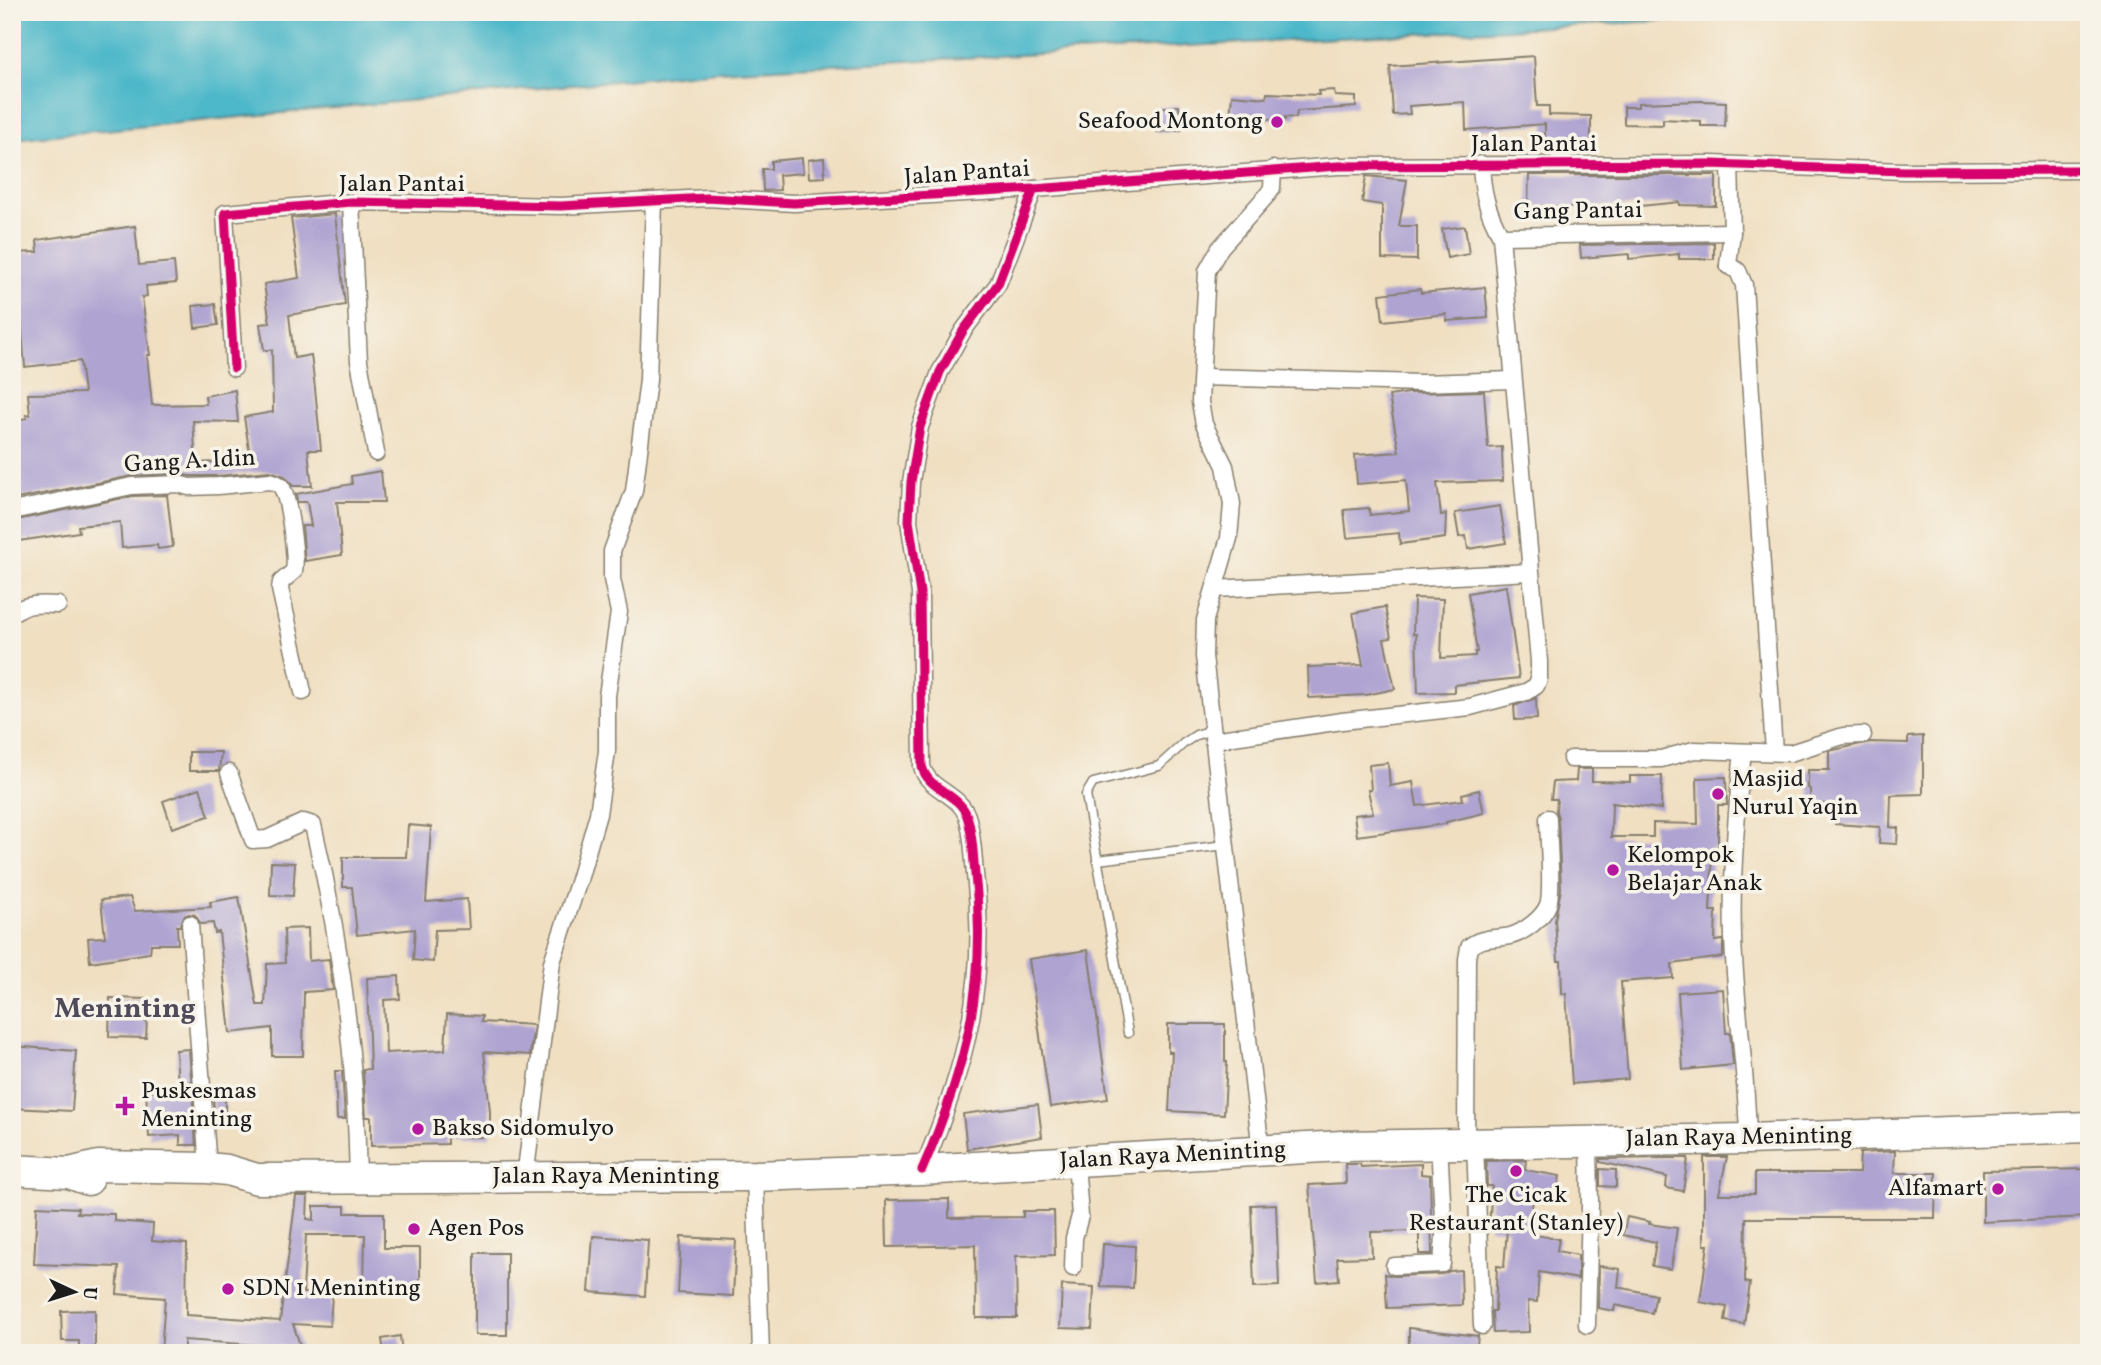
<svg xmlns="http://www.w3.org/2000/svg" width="2101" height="1365" viewBox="0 0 2101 1365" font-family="Vollkorn,serif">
  <rect width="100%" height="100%" fill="#f7f3e8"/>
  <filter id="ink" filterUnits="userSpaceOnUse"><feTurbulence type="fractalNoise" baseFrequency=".0143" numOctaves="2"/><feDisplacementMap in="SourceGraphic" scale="14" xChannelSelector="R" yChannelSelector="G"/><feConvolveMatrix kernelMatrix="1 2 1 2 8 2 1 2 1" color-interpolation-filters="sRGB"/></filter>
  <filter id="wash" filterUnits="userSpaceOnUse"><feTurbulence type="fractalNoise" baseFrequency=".00686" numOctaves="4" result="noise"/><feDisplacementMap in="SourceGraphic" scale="28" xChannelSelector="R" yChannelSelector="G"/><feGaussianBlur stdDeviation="1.57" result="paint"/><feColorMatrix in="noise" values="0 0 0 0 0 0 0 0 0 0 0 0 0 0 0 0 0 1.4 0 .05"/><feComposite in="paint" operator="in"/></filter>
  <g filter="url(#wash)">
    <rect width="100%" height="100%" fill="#f0dfc1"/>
    <path fill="#4db8c9" stroke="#346a72" stroke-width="2" d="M12 12H1829L718 71 12 139Z"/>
    <g id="blocks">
      <g fill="#aea3d1">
        <path d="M1534 56 1537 106H1549V115L1591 116V145L1545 144V124L1466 130 1465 102 1409 106 1410 114 1393 115 1390 66Z"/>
        <path d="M1334 90 1335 96 1356 97V107L1297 111 1296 118 1285 117V120L1230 116 1232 95 1266 98 1267 93 1319 95 1318 91Z"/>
        <path d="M1702 101 1726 102 1725 126H1701V121L1663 119V125L1624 124V107H1638V103Z"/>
        <path d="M1179 106 1181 130 1157 132 1155 108Z"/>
        <path d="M802 158 803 173 779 175 780 190 763 191 762 169H771V161Z"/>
        <path d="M824 158 825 177 809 178 808 160Z"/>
        <path d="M1529 175H1716V206L1680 205V202L1640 206 1594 207V208L1528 206Z"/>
        <path d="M1366 176 1407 180 1399 226H1417V260L1382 259V205L1362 202Z"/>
        <path d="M335 214 345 305 289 315 294 358 311 355 315 388 321 450H308L312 486H293L285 476 270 471 217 476H190L178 474 132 476 12 500V421L27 418 26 415H30L28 394 84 393 80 361 25 367 17 272H12V253L38 252 37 240 135 226 139 265 174 262 176 283 146 286 147 296 142 297 150 355H147L152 405 206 404 205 396 235 390 238 422 193 421 196 463 234 461 233 454 250 455 244 417 273 412 272 350H264L260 324 270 323 264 284 299 278 291 218Z"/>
        <path d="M1465 226 1469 254 1447 258 1442 229Z"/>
        <path d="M1714 243V259H1679V254L1629 259V254L1581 258 1580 245Z"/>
        <path d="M1485 287 1488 318 1447 321 1446 314 1383 321 1380 294 1420 289 1421 293Z"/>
        <path d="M215 304 218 325 195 328 193 306Z"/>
        <path d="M1484 391 1488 448 1502 447 1503 481 1437 483 1441 515 1446 514 1445 538 1400 544 1399 533 1347 538 1344 510 1369 508 1370 515 1409 511 1406 480 1357 484 1355 455 1399 452 1389 396 1408 393Z"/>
        <path d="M381 471 384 502H337L342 555 305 561 302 526H311L307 502H297L296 494 352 484 351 476Z"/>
        <path d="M167 495 173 547 158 549 157 545 122 548 120 522 78 526 79 532 12 542V521L133 496Z"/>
        <path d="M1500 506 1506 543 1468 549 1466 536 1459 537 1455 513Z"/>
        <path d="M1506 586 1519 678 1454 685V692L1418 693 1416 634H1413L1414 598 1443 599 1441 658 1475 656V652H1477L1468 593Z"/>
        <path d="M1385 607 1391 638 1384 639 1395 689 1366 695 1309 698 1308 667 1363 665 1353 613Z"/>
        <path d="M1536 698 1537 719 1515 720 1514 706Z"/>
        <path d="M1923 736V794L1891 795 1890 827 1898 828 1897 844 1879 843 1880 827 1835 824V804H1810V789L1808 788V770H1829V751L1870 742 1908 743V737Z"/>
        <path d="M189 752H221L219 771H189Z"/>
        <path d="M1388 763 1390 786 1413 782 1417 806 1463 800 1462 794 1479 790 1484 813 1446 822V824L1357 836 1354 815 1373 813 1368 790H1371L1369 765Z"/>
        <path d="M1577 769H1592V781L1630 782V776H1662L1661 809 1612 803 1611 837H1653V823L1698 824 1697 778 1726 777 1727 805H1718V847H1713L1710 911H1716L1715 941 1723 940V957L1672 964 1673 978 1621 982 1628 1079 1572 1084 1566 994H1562L1561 961H1558L1555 920 1561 889 1558 818 1556 811 1557 799H1551L1553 782 1576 781Z"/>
        <path d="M200 788 209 816 172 828 163 801Z"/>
        <path d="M408 825 431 827 426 902 467 899 469 929 435 930 433 962 413 960 415 929 357 935 352 887H343V857H406Z"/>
        <path d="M271 862 295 863 293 896 270 895Z"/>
        <path d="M130 897 135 911 211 907 210 902 239 897 257 1005H265L267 964 285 963 284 929 308 928 309 961 329 959 333 990 304 992 303 1056H272V1028L230 1033 219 932 215 933 213 923 201 924 195 915 189 914 184 916 180 926H177L178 944H151L150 953 90 962 88 938 105 937 101 900Z"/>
        <path d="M1088 950 1108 1099 1050 1107 1029 959Z"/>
        <path d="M399 976 400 999 384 1000 386 1053 445 1050 447 1014 482 1016 481 1022 534 1025 530 1055 484 1052 490 1112V1137H447V1144L371 1146V1117H366L363 1070 370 1069 367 978Z"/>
        <path d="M1723 989 1726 1033H1730L1733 1065 1683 1070 1678 992Z"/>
        <path d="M110 998 148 999 146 1038 109 1037Z"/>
        <path d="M1168 1024H1225V1062H1227L1224 1114 1169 1111 1172 1052H1168Z"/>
        <path d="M12 1046 76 1051 72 1111 12 1108Z"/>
        <path d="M189 1049 196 1145H180V1135L149 1137 146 1091 178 1089 176 1050Z"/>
        <path d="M335 1071H342L345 1119H337Z"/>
        <path d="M213 1095H225V1125H215Z"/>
        <path d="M1038 1104 1042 1137 967 1149 963 1114Z"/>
        <path d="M1895 1151 1894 1173H1936L1935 1218H1746L1745 1282 1750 1283 1744 1324 1725 1321 1727 1307 1700 1302 1708 1245H1704V1157H1727L1719 1194H1755V1173H1859L1860 1153Z"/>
        <path d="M1670 1158H1688L1683 1191 1666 1188 1667 1177 1600 1162V1159Z"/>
        <path d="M1526 1160 1525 1170 1560 1176 1555 1200 1533 1196 1530 1234 1559 1239 1557 1251 1578 1255V1279L1539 1272 1537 1302 1528 1301 1529 1332 1493 1333 1492 1311H1495L1497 1266 1504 1267 1507 1229 1489 1228 1492 1186H1487L1486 1161Z"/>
        <path d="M1345 1164H1360L1361 1167 1421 1164V1174L1430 1175 1432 1254H1419V1231L1371 1232 1372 1257 1337 1258 1339 1280 1317 1282 1309 1185 1346 1183Z"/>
        <path d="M1600 1169 1616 1170V1187L1600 1186Z"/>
        <path d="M2089 1169V1217L1983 1222V1171Z"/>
        <path d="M296 1196H308L307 1219 314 1220V1206H345V1213H384V1248H420V1291L364 1289 365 1235H306L303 1293 332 1295 330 1326 293 1324 301 1348 184 1340V1353H161L165 1298 117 1294 119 1267 34 1264 37 1206 78 1208 77 1213 114 1214V1221L153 1224 152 1241 187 1244 186 1315 280 1321Z"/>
        <path d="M949 1199V1218L1023 1217V1211H1054L1055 1255 1016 1256 1017 1318H976L975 1245 887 1247 886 1200Z"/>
        <path d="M1276 1204 1279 1286 1254 1287 1251 1205Z"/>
        <path d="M1627 1217 1650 1222 1649 1224 1677 1228 1671 1269 1652 1266 1656 1242 1623 1235Z"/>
        <path d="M593 1236 648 1240 645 1296 589 1292Z"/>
        <path d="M681 1237 736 1240 733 1296 678 1293Z"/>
        <path d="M1103 1244 1135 1246 1133 1288 1101 1287Z"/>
        <rect x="475" y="1253" width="32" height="82"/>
        <path d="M1599 1266 1620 1269 1618 1287 1656 1295 1652 1313 1615 1305 1614 1311 1598 1308Z"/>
        <path d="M1461 1270 1462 1305 1387 1308 1385 1274 1394 1276 1442 1274 1450 1271Z"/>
        <path d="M1062 1285 1094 1287 1092 1329 1060 1328Z"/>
        <path d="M95 1310V1349H79V1341H62L61 1311Z"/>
        <path d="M1409 1328 1478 1336 1476 1353H1409Z"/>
        <path d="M400 1336 402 1353H384L382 1339Z"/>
      </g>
    </g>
  </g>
  <g filter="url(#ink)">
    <use href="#blocks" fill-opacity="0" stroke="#867e6e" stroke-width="2"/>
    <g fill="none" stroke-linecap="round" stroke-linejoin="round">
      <defs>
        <g id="lane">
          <path d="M1097 860 1226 845"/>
          <path d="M1128 1033 1086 795 1093 783 1159 766 1184 743 1196 735 1212 730"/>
        </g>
        <g id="street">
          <path d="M1481 164C1482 190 1487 212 1501 236L1732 232"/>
          <path d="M1730 165 1732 232 1728 265 1738 271 1744 285 1774 752"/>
          <path d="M351 202 359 361 376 453"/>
          <path d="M234 368 225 213 351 202 561 206 707 198 794 203 1034 189 1338 166 1711 164 1904 171 2089 170"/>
          <path d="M1202 377 1422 383 1513 380"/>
          <path d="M12 511 132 486 178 484 189 487 218 486 270 481C276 483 281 484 283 490 289 503 297 558 294 571L281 582 280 589 303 692"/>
          <path d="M1215 589 1530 572"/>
          <path d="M12 613C27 603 41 604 58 605"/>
          <path d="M1213 740 1342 721 1470 707 1526 692 1536 686 1539 679V661L1501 236"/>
          <path d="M1743 752C1736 814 1731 875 1733 937 1735 1005 1747 1072 1748 1139"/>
          <path d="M1571 759H1661L1694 750 1790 753 1843 736 1863 735"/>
          <path d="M229 773 253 840 267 839 304 822 313 825C341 941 356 1060 358 1179"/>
          <path d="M190 924 208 1168"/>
          <path d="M1466 1143 1467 959 1469 947C1480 937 1496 939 1510 936 1523 933 1543 918 1548 905 1553 891 1548 836 1548 818"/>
          <path d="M1475 1143 1482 1326"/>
          <path d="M1261 1151 1204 656 1205 620 1229 538 1232 504 1225 466 1204 424 1200 402 1207 271 1220 248 1268 194 1272 188 1273 169"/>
          <path d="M922 1170C965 1071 988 983 975 874 973 855 973 834 967 816 959 793 927 790 922 766L920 593 909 521 911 482 920 427 940 372 963 331 998 284 1034 189"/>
          <path d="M755 1176 761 1353"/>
          <path d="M525 1178 552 962 579 880 598 814 607 751V696L619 612 612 579V551L634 491 648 380 654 201"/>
          <path d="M1394 1266 1442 1264 1444 1236 1439 1144"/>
          <path d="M1073 1268 1074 1238 1080 1216 1076 1162"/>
          <path d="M1587 1325 1590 1203 1589 1141"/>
        </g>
        <g id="highway">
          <path d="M12 1170 69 1173 88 1180"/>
          <path d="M69 1173 98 1166 208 1168 227 1170 257 1179 755 1176 922 1170 1342 1146 1748 1139 2089 1127"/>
        </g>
      </defs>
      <use href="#lane" stroke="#867e6e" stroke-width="11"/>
      <use href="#street" stroke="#867e6e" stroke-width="19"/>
      <use href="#highway" stroke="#867e6e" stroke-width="33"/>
      <use href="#lane" stroke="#fff" stroke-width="8"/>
      <use href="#street" stroke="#fff" stroke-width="16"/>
      <use href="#highway" stroke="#fff" stroke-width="30"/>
      <defs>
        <g id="cycleway">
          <path d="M234 368 225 213 351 202 561 206 707 198 794 203 1034 189 1338 166 1711 164 1904 171 2089 170"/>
          <path d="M922 1170C965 1071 988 983 975 874 973 855 973 834 967 816 959 793 927 790 922 766L920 593 909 521 911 482 920 427 940 372 963 331 998 284 1034 189"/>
        </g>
      </defs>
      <use href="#cycleway" stroke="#f7f3e8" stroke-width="13"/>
      <use href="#cycleway" stroke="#d6006c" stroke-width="9"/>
    </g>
  </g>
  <g fill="#b5179e" stroke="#f7f3e8" stroke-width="2.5">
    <circle cx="1277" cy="122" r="7"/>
    <circle cx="1718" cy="794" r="7"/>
    <circle cx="1613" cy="870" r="7"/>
    <path d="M121.5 1095.5h7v7h7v7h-7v7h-7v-7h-7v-7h7z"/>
    <circle cx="418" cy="1129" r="7"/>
    <circle cx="1516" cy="1171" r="7"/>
    <circle cx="1998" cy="1189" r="7"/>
    <circle cx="414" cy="1229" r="7"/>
    <circle cx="228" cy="1289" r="7"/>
  </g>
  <g text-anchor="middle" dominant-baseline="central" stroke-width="7" stroke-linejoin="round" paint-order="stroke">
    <g font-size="24" fill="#1c1c1c" stroke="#f7f3e8" text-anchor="start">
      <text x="1263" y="122" text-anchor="end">Seafood Montong</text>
      <text x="1732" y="780">Masjid<tspan x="1732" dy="28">Nurul Yaqin</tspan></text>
      <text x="1627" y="856">Kelompok<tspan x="1627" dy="28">Belajar Anak</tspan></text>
      <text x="141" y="1092">Puskesmas<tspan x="141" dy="28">Meninting</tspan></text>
      <text x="432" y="1129">Bakso Sidomulyo</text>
      <text x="1984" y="1189" text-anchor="end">Alfamart</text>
      <text x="1516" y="1196" text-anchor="middle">The Cicak<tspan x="1516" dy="28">Restaurant (Stanley)</tspan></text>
      <text x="428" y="1229">Agen Pos</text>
      <text x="242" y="1289">SDN 1 Meninting</text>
    </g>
    <g font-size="24" fill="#1c1c1c" stroke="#f7f3e8">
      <text x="1534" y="145">Jalan Pantai</text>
      <text transform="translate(967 174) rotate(-4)">Jalan Pantai</text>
      <text x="402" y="185">Jalan Pantai</text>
      <text transform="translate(1578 212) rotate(-1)">Gang Pantai</text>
      <text transform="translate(190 462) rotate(-3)">Gang A. Idin</text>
      <text transform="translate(1739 1138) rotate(-1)">Jalan Raya Meninting</text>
      <text transform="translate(1173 1156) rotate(-3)">Jalan Raya Meninting</text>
      <text x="606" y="1177">Jalan Raya Meninting</text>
    </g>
    <g font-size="28" font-weight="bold" fill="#4f4b5b" stroke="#f7f3e8">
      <text x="125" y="1009">Meninting</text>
    </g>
  </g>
  <rect width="2101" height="1365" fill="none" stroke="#f7f3e8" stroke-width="42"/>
  <g transform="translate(74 1292) rotate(94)" stroke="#f7f3e8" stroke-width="5" paint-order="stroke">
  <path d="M0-5L12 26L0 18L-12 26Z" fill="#1c1c1c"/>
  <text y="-10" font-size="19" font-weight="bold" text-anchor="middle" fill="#1c1c1c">U</text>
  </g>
</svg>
